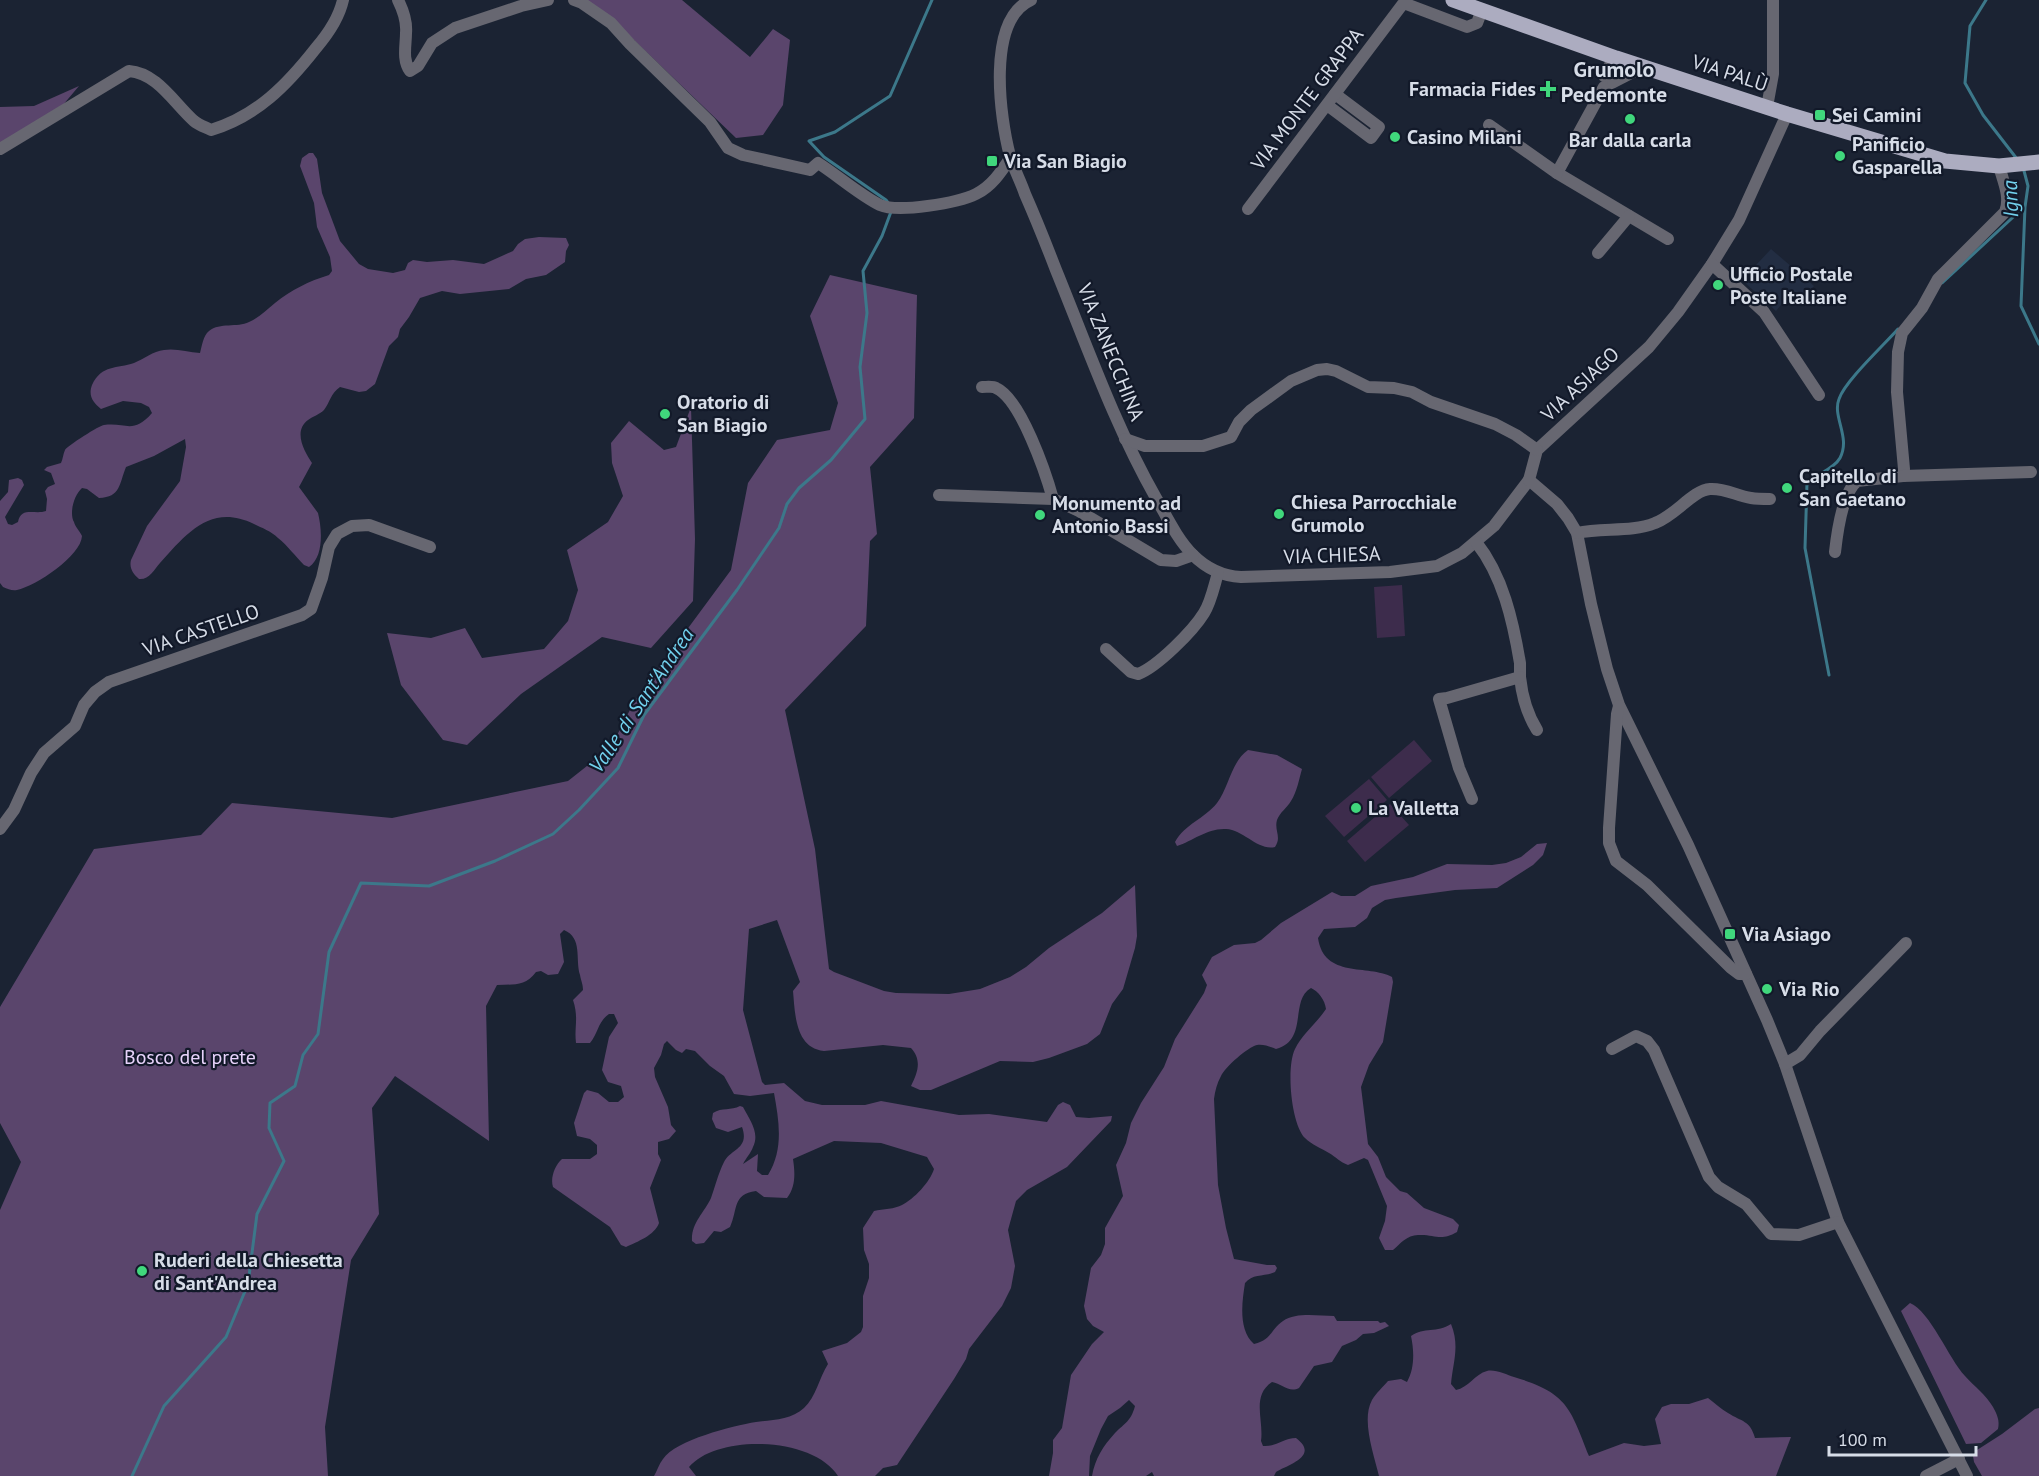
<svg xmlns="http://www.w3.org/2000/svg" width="2039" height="1476" viewBox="0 0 2039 1476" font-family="'PT Sans',sans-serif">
  <rect width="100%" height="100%" fill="#1b2333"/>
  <path fill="#222d42" d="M1771 249 1814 286 1799 305 1792 300 1790 303 1785 300 1776 311 1742 280Z"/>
  <g fill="#3d2c4c">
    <path d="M1402 585 1405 636 1377 638 1374 587Z"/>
    <path d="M1414 740 1432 761 1389 798 1371 777Z"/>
    <path d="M1369 779 1387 800 1344 837 1325 816Z"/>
    <path d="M1390 804 1409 825 1365 862 1347 841Z"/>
  </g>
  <g fill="#5a456c">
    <path d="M582 0H682L750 57 773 29 790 40 783 105 763 135 736 138 610 17Z"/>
    <path d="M79 86 46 125 0 152V107L34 106Z"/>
    <path d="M309 153H313L317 159 322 193 340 241 359 264 368 269 393 273 405 270 408 263 413 260 427 262 453 260 484 264 513 251 518 244 525 239 539 237 566 238 569 245 566 251 565 262 546 275 526 279 509 289 460 294 442 291 420 298 409 317 400 329 398 337 389 346 375 384 366 391 359 392 340 387C331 393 330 402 324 410 319 415 313 416 308 420 293 431 304 451 312 463L299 487 318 513C322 529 324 557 309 567L304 565C295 556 288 546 278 538 271 531 262 528 254 524 211 503 187 533 160 563 154 570 149 580 139 579 133 574 129 568 131 560L147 526 180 481 186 447 185 439 154 456 126 467C119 484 121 497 99 498L87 489 82 488C74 495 69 513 74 522 75 527 80 531 82 536 81 556 36 586 17 590 12 591 8 589 3 587L0 583V501L8 492 9 480 18 478 22 480 24 485 5 517 8 524 12 525 18 522C21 506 35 515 46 511L47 499 45 491 48 487 55 484 51 473 44 470 47 467 61 463C63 459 63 454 65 450 67 446 100 425 104 425 126 422 133 435 152 413L149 407 141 403 123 401 101 409C93 402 88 396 92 385 102 364 117 369 134 363 144 359 153 351 164 350 175 348 188 352 200 353 202 346 203 336 209 331 220 322 237 328 249 322 260 317 266 310 275 303 291 290 309 281 329 275L332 271 330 257 317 227 314 203 300 166 302 158Z"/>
    <path d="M830 275 917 295 914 418 870 467 877 534 870 541 866 626 785 710 815 849 829 969 834 972 884 991 896 993 949 994 980 989 1010 977 1026 967 1049 948 1102 913 1135 885 1137 936 1135 948 1123 989 1112 1004 1100 1034 1087 1044 1049 1058 1033 1062 1000 1061 931 1090H920L911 1086C918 1072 922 1060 911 1048L883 1045 824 1051C795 1048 795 1013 793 991L800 982 777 920 749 929 743 1010 762 1082 765 1085 784 1083 805 1101 822 1105H865L881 1101 959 1115 989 1114 1047 1122 1058 1105 1063 1102 1070 1105 1076 1117 1089 1118 1112 1116 1111 1121 1067 1167 1027 1190 1016 1201 1008 1230 1015 1266 1011 1288 1002 1306 969 1349 966 1359 954 1379 897 1465 883 1468 875 1476H838C814 1437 718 1433 689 1467L696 1476H654C657 1471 659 1464 663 1459 676 1440 732 1426 756 1422 772 1420 791 1420 804 1408 816 1397 819 1378 828 1364L822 1351 847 1343 861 1332 863 1327V1296L869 1278V1264L864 1250 863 1228 874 1211C883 1209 895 1209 902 1205 914 1199 930 1182 934 1169L927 1157 881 1143 834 1141 793 1159C795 1172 796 1187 787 1198L764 1197 756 1191C732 1194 738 1210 730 1227L721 1232 714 1231 704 1243 696 1244 692 1241C691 1223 704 1213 711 1198 715 1187 718 1174 724 1162 730 1149 750 1149 742 1127L728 1132 716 1128 712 1119 713 1113C722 1107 731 1111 740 1106L743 1107C750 1120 760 1133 753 1147 751 1153 746 1158 743 1164L758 1154 757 1171 762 1175H768C784 1149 779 1121 774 1093L750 1096 734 1094 724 1076 710 1066 695 1051 686 1049 682 1053 676 1050 667 1041 664 1044 661 1055 654 1068 655 1077 668 1107 671 1125 676 1131 669 1139 658 1142V1154L661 1160 650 1188 659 1223C655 1235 637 1242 626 1247L621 1245 610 1227 553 1187C550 1178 555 1165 562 1159H590L597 1154V1145L590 1139 577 1136 574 1123 584 1093 587 1090 598 1093 609 1102H618L624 1097 621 1086 608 1082 602 1070 609 1037 618 1023 614 1014H609C598 1021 598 1034 590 1043H576C574 1027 579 1018 573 1000L583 990C583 984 581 981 580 975 575 959 583 938 564 930L560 934 564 962 558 974 548 975 541 971 536 972C525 987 513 984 497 985L486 1006 489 1141 395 1076 372 1108 379 1214 351 1260 325 1427 328 1476H0V1210L21 1162 0 1123V1007L94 849 201 835 232 803 392 818 568 781 611 747 635 700 731 570 748 483 777 440 830 430 838 403 810 316Z"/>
    <path d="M691 407 695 539 693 601 651 648 602 637 521 694 467 745 443 740 401 685 387 633 431 638 465 628 482 658 544 649 568 621 578 590 567 550 608 522 623 496 612 463 611 443 629 421 664 450 676 447Z"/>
    <path d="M1248 750 1277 755 1302 769C1299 779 1297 792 1291 801 1287 808 1280 812 1277 820 1274 830 1282 837 1275 847 1258 851 1244 830 1226 829 1207 828 1193 841 1177 846L1175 842C1185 824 1204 819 1217 803 1229 787 1231 762 1248 750Z"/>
    <path d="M1547 843 1543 855 1533 865 1497 888 1455 890 1396 898 1385 900 1372 908 1367 918 1355 927 1324 929 1318 938C1324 979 1368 964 1392 977L1393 982 1383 1042 1369 1065 1361 1087 1368 1144 1378 1157 1386 1177 1400 1191 1407 1193 1424 1208 1453 1219 1459 1225 1457 1232C1440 1242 1435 1234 1418 1235 1407 1235 1400 1244 1393 1250H1385L1379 1238 1385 1221 1387 1206 1368 1160 1364 1158 1348 1165C1340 1162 1336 1157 1329 1153 1321 1148 1312 1145 1305 1138 1291 1124 1286 1067 1295 1049 1302 1034 1317 1023 1326 1009 1325 1000 1318 991 1311 988 1289 1001 1309 1040 1276 1049 1270 1047 1264 1044 1257 1045 1248 1047 1225 1067 1221 1076 1217 1083 1215 1091 1214 1099L1218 1185 1226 1228 1234 1259 1267 1265H1275L1277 1268 1275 1272C1264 1277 1253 1273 1245 1283 1242 1302 1238 1330 1254 1344 1272 1340 1270 1330 1283 1321 1296 1312 1318 1316 1334 1316L1337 1321H1378L1380 1323 1385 1322 1389 1326 1374 1333 1363 1334 1356 1340 1342 1346 1332 1362 1314 1366 1299 1388C1289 1393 1282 1384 1272 1382 1251 1396 1264 1420 1261 1441L1263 1446C1277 1447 1283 1438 1296 1438 1320 1456 1288 1465 1276 1472L1274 1476H1154L1152 1472 1146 1476H1092C1095 1459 1103 1446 1115 1433 1125 1423 1131 1421 1135 1406L1129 1400 1120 1408 1108 1416 1101 1429 1090 1456 1089 1476H1049L1053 1453V1440L1062 1428 1071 1375 1092 1344 1104 1332 1093 1326 1087 1319 1084 1306 1091 1268 1101 1255 1105 1244V1228L1123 1196 1116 1165 1126 1143 1131 1123 1141 1103 1164 1067 1175 1039 1204 993 1207 985 1202 975 1212 957 1234 945 1255 943 1261 940 1281 923 1332 892 1341 896H1355L1371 886 1413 877 1447 864 1492 865 1506 863 1521 857 1537 844Z"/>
    <path d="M1910 1303C1930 1311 1949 1359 1965 1376 1974 1386 1986 1395 1993 1407 1997 1414 2000 1421 1998 1429L1981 1443 1966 1444 1901 1311Z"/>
    <path d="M1451 1324C1460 1346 1453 1362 1451 1384L1456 1390C1468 1388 1475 1374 1487 1371 1495 1369 1507 1375 1514 1377 1568 1393 1570 1408 1589 1456L1624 1443 1644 1446 1661 1444 1655 1419 1662 1407 1671 1404H1689L1708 1398C1715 1403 1721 1409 1728 1413 1742 1422 1750 1420 1755 1438L1791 1437 1776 1476H1379C1374 1455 1361 1420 1372 1400 1376 1393 1383 1387 1388 1381L1401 1379 1407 1382C1415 1368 1414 1350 1411 1336 1424 1327 1437 1333 1451 1324Z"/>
    <path d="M2039 1408V1476H1982L1974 1462 1973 1456 1977 1450 2002 1434 2035 1409Z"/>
  </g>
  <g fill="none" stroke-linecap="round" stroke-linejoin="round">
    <g stroke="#3c788a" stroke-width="3">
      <path d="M1986 0 1970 26 1965 83 1983 115 2017 159"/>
      <path d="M2023 167 2028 186 2025 207 2021 306 2039 344"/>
      <path d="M889 204 886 200 824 157 809 141 835 132 890 96 932 0"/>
      <path d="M1942 283 2024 207"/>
      <path d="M1829 675 1805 548 1807 483C1817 474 1834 469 1840 458 1851 437 1832 417 1839 399 1845 381 1884 345 1898 329"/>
      <path d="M132 1476 164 1406 226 1337 248 1284 257 1214 284 1161 269 1128 270 1103 295 1086 303 1055 318 1034 329 952 361 883 429 886 495 861 553 834 579 810 618 768 644 715 737 590 779 528 787 504 799 488 831 460 865 419 860 367 867 313 863 271 882 236 892 209"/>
    </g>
    <g stroke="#676771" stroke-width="12">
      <path d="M398 0C403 10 407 22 406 33 406 45 402 60 410 71L418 66 432 43 455 28 521 6 548 0"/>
      <path d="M574 0 582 3 611 23 630 44 710 122 728 148 743 155 810 170 818 163C837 175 861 196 880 205 898 213 958 203 976 194 992 186 1001 172 1011 157"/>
      <path d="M1031 0C986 20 1000 118 1010 156 1014 169 1021 182 1025 194 1036 219 1046 244 1056 270 1087 346 1115 426 1156 498 1167 517 1177 539 1193 555 1207 569 1222 576 1241 577L1390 572 1437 566 1462 553 1494 526 1529 480"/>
      <path d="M1643 67 1604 87 1557 173 1668 239"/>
      <path d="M1604 76 1611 63 1617 58 1619 66 1613 81"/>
      <path d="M1327 105 1371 138 1379 127 1335 94"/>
      <path d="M1767 107 1773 74V0"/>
      <path d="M1787 114 1739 220 1712 264 1678 312 1649 347 1537 450 1529 480 1557 504 1568 518 1577 533 1591 604 1607 669 1619 705 1688 845 1767 1020 1785 1064 1838 1222 1967 1476"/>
      <path d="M1489 125 1557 173"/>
      <path d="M0 149 129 71C157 73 174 103 194 121 199 125 205 127 211 130 257 116 287 85 316 48 328 34 339 18 343 0"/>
      <path d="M1248 209 1402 5 1406 4 1467 27 1477 23 1482 10"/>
      <path d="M1598 253 1629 216"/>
      <path d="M1712 264 1764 312 1819 395"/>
      <path d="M982 387C987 387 993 386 996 388 1021 399 1046 474 1053 499"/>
      <path d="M1125 439 1145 446H1203L1231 437 1239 422 1251 410 1291 381 1317 370 1327 369 1336 371 1368 387 1394 388 1412 392 1431 402 1495 424 1516 435 1537 450"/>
      <path d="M1903 476 1904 469 1897 392 1898 352 1902 333 1922 308 1938 279 2005 212C2011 197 2003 181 1999 166"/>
      <path d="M939 495 1053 499 1079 511 1161 560 1176 561 1193 555"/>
      <path d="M1577 533C1603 527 1630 533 1655 523 1675 516 1693 490 1710 489 1725 488 1737 496 1751 498 1757 499 1764 499 1770 499"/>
      <path d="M1476 542C1503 576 1513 621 1520 663 1520 668 1520 672 1520 677 1522 696 1527 714 1537 730"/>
      <path d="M1835 552C1837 534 1842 493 1857 481L1903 476 2031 472"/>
      <path d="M1106 649 1131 672 1138 674C1157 667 1193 631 1204 613 1211 602 1214 586 1218 573"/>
      <path d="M1619 706 1617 714 1609 828V843L1616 861 1647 885 1731 968 1739 974H1746"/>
      <path d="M1472 799 1459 768 1439 699 1447 698 1520 677"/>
      <path d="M0 829 14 810 31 773 44 753 75 726 84 705 95 692 109 682 302 615 311 609 322 578 329 547 337 534 352 526 369 525 430 547"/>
      <path d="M1612 1049 1636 1036 1647 1041 1654 1050 1709 1177 1718 1187 1746 1204 1771 1234 1799 1235 1838 1222"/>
      <path d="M1785 1064 1800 1055 1820 1031 1906 943"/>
      <path d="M1926 1476 1959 1459"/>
    </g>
    <path stroke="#acacc0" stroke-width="15" d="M1453 0 1616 58 1787 114 1945 161 1999 166 2039 162"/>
  </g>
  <g fill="#40d77c" stroke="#121929" stroke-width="2">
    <path d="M1545 80h6v6h6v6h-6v6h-6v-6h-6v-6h6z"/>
    <rect x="1814" y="109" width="12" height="12" rx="3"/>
    <circle cx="1630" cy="119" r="6"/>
    <circle cx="1395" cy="137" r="6"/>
    <circle cx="1840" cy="156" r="6"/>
    <rect x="986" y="155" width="12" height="12" rx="3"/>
    <circle cx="1718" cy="285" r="6"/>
    <circle cx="665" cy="414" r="6"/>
    <circle cx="1787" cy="488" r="6"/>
    <circle cx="1279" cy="514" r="6"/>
    <circle cx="1040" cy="515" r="6"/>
    <circle cx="1356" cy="808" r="6"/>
    <rect x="1724" y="928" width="12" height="12" rx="3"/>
    <circle cx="1767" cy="989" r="6"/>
    <circle cx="142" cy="1271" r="6"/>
  </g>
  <g text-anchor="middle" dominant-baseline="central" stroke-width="4.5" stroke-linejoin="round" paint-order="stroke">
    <g font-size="20" fill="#d7dde8" stroke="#121929">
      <text transform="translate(1730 73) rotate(18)">VIA PALÙ</text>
      <text transform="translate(1307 99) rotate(-53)">VIA MONTE GRAPPA</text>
      <text transform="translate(1111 352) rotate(68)">VIA ZANECCHINA</text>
      <text transform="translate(1580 384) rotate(-43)">VIA ASIAGO</text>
      <text transform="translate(1332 555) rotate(-2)">VIA CHIESA</text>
      <text transform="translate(201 630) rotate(-19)">VIA CASTELLO</text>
    </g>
    <g font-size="20" font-weight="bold" fill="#d7dde8" stroke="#121929" text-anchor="start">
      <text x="1536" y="89" text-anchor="end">Farmacia Fides</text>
      <text x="1832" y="115">Sei Camini</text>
      <text x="1407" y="137">Casino Milani</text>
      <text x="1630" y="140" text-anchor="middle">Bar dalla carla</text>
      <text x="1852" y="144">Panificio<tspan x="1852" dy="23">Gasparella</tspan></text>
      <text x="1004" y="161">Via San Biagio</text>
      <text x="1730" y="274">Ufficio Postale<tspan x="1730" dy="23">Poste Italiane</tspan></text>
      <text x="677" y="402">Oratorio di<tspan x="677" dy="23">San Biagio</tspan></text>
      <text x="1799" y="476">Capitello di<tspan x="1799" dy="23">San Gaetano</tspan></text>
      <text x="1291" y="502">Chiesa Parrocchiale<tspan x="1291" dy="23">Grumolo</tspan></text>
      <text x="1052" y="503">Monumento ad<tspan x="1052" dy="23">Antonio Bassi</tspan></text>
      <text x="1368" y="808">La Valletta</text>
      <text x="1742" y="934">Via Asiago</text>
      <text x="1779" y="989">Via Rio</text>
      <text x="154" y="1260">Ruderi della Chiesetta<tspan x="154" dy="23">di Sant'Andrea</tspan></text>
    </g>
    <g font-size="20" fill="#e8d3fb" stroke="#121929">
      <text x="190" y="1057">Bosco del prete</text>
    </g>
    <g font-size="21" font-style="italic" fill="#72d1ed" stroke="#121929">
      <text transform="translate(2010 199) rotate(-92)">Igna</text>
      <text transform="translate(641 700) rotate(-56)">Valle di Sant'Andrea</text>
    </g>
    <g font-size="22" font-weight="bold" fill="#d7dde8" stroke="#121929">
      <text x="1614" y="69">Grumolo<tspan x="1614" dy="25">Pedemonte</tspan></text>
    </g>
  </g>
  <path d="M1829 1446v9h147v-9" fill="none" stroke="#d7dde8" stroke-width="3"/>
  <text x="1838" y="1446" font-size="18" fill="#d7dde8" stroke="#121929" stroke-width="4.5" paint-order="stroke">100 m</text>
</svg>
